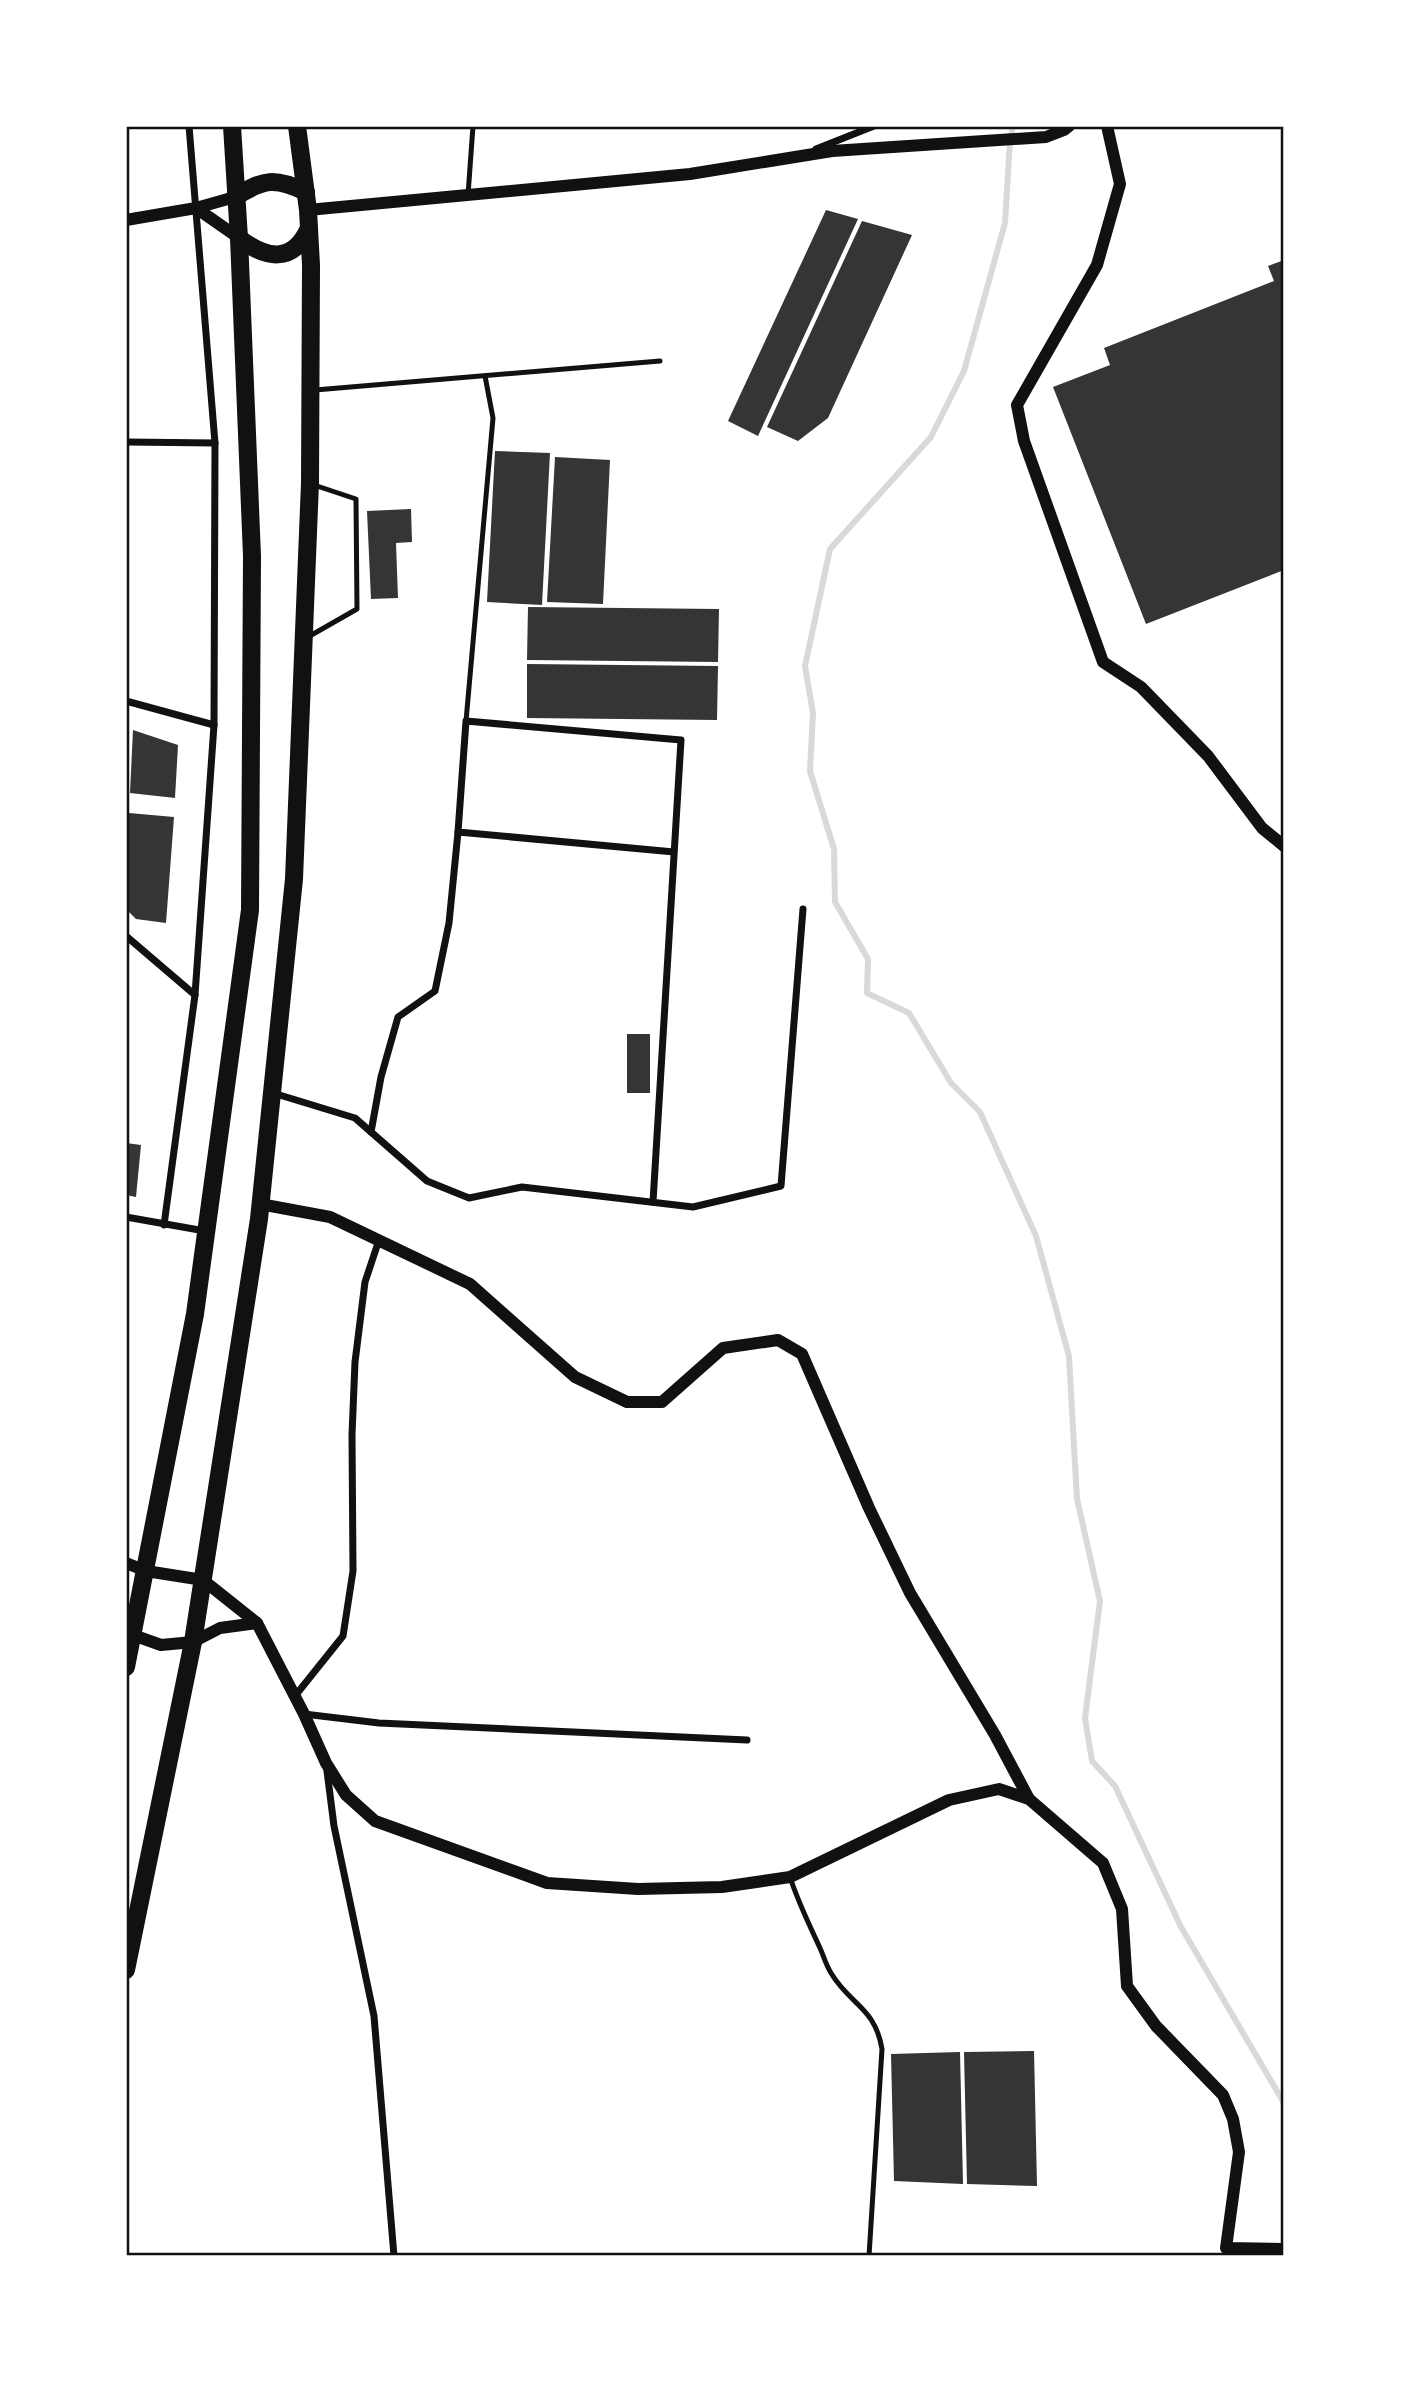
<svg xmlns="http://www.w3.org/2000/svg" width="1410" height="2382" viewBox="0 0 1410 2382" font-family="Jost,sans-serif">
  <rect width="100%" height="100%" fill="#fff"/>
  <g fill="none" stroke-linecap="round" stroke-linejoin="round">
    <path stroke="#d9d9d9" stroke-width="6" d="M1013 126 1010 141 1005 223 964 371 931 437 830 549 805 666 813 713 810 771 834 849 835 902 868 959 867 993 909 1013 951 1083 980 1112 1036 1236 1069 1356 1077 1499 1100 1601 1085 1718 1092 1761 1115 1786 1181 1927 1284 2103"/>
  </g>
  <g fill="#353535">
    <path d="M826 210 858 219 758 436 728 421Z"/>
    <path d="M862 221 912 235 828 418 798 441 767 427Z"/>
    <path d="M1284 260V570L1146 624 1053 387 1110 365 1104 348 1274 281 1268 266Z"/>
    <path d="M495 451 550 453 542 605 487 602Z"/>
    <path d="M555 457 610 460 603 604 547 602Z"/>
    <path d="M411 509 412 542 396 543 398 598 371 599 367 511Z"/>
    <path d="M528 607 719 609 718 662 527 660Z"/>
    <path d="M527 664 718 666 717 720 527 718Z"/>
    <path d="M133 730 178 745 175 798 130 793Z"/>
    <path d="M129 813 174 817 166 923 136 919 126 909Z"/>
    <rect x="627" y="1034" width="23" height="59"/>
    <path d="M126 1143 141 1145 136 1197 126 1195Z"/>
    <path d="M1034 2051 1037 2186 967 2184 964 2052Z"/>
    <path d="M960 2052 963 2184 894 2181 891 2054Z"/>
  </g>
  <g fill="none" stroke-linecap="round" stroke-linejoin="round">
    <g stroke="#111" stroke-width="5">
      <path d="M468 195 473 126"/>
      <path d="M315 390 660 361"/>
      <path d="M308 637 357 609 356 499 314 485"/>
      <path d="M466 721 493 418 485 376"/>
      <path d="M790 1877C798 1902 809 1924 820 1948 824 1957 826 1965 831 1973 850 2005 875 2007 882 2049L869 2256"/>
    </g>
    <g stroke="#111" stroke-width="7">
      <path d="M816 149 874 126"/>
      <path d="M126 442 215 443"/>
      <path d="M126 701 214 725"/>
      <path d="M126 936 195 995"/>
      <path d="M273 1093 355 1118 427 1181 469 1198 522 1187 693 1207 781 1186 803 909"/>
      <path d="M371 1132 381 1077 398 1017 435 991 449 923 458 832"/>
      <path d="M653 1202 681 740 466 721 458 832 674 852"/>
      <path d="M126 1217 205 1231"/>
      <path d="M164 1225 195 995 214 725 215 443 189 126"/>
      <path d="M295 1696 343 1636 353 1571 352 1435 355 1362 365 1282 379 1240"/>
      <path d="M304 1714 379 1723 747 1740"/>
      <path d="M327 1771 334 1826 374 2016 394 2256"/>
    </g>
    <g stroke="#111" stroke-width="12">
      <path d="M1107 126 1120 184 1097 265 1017 405 1024 441 1103 662 1141 687 1208 756 1262 828 1284 846"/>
      <path d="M196 208 239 238"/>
      <path d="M308 210 690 174 832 151 1046 137 1064 130 1069 126"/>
      <path d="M126 220 196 208 235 197"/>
      <path d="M260 1204 330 1217 470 1284 575 1377 627 1402H662L723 1348 778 1340 802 1354 869 1508 910 1593 995 1735 1029 1799"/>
      <path d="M126 1563 146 1571 203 1580 257 1623 304 1714 326 1763 346 1795 375 1821 547 1883 638 1889 722 1887 790 1877 949 1800 999 1789 1029 1799 1103 1863 1122 1909 1127 1986 1156 2026 1223 2095 1233 2119 1239 2152 1226 2248 1284 2249"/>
      <path d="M126 1630 133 1635 161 1645 193 1642 220 1628 257 1623"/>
    </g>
    <g stroke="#111" stroke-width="18">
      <path d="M235 197C264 179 275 177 306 192"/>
      <path d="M239 238C266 259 293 264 309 228"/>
      <path d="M126 1667 195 1314 250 910 252 556 239 238 232 126"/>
      <path d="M126 1970 193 1642 259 1219 294 879 310 483 311 265 308 210 297 126"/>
    </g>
  </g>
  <rect width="1410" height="2382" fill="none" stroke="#ffffff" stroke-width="256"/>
  <rect x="128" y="128" width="1154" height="2126" fill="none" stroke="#111" stroke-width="2.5"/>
</svg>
